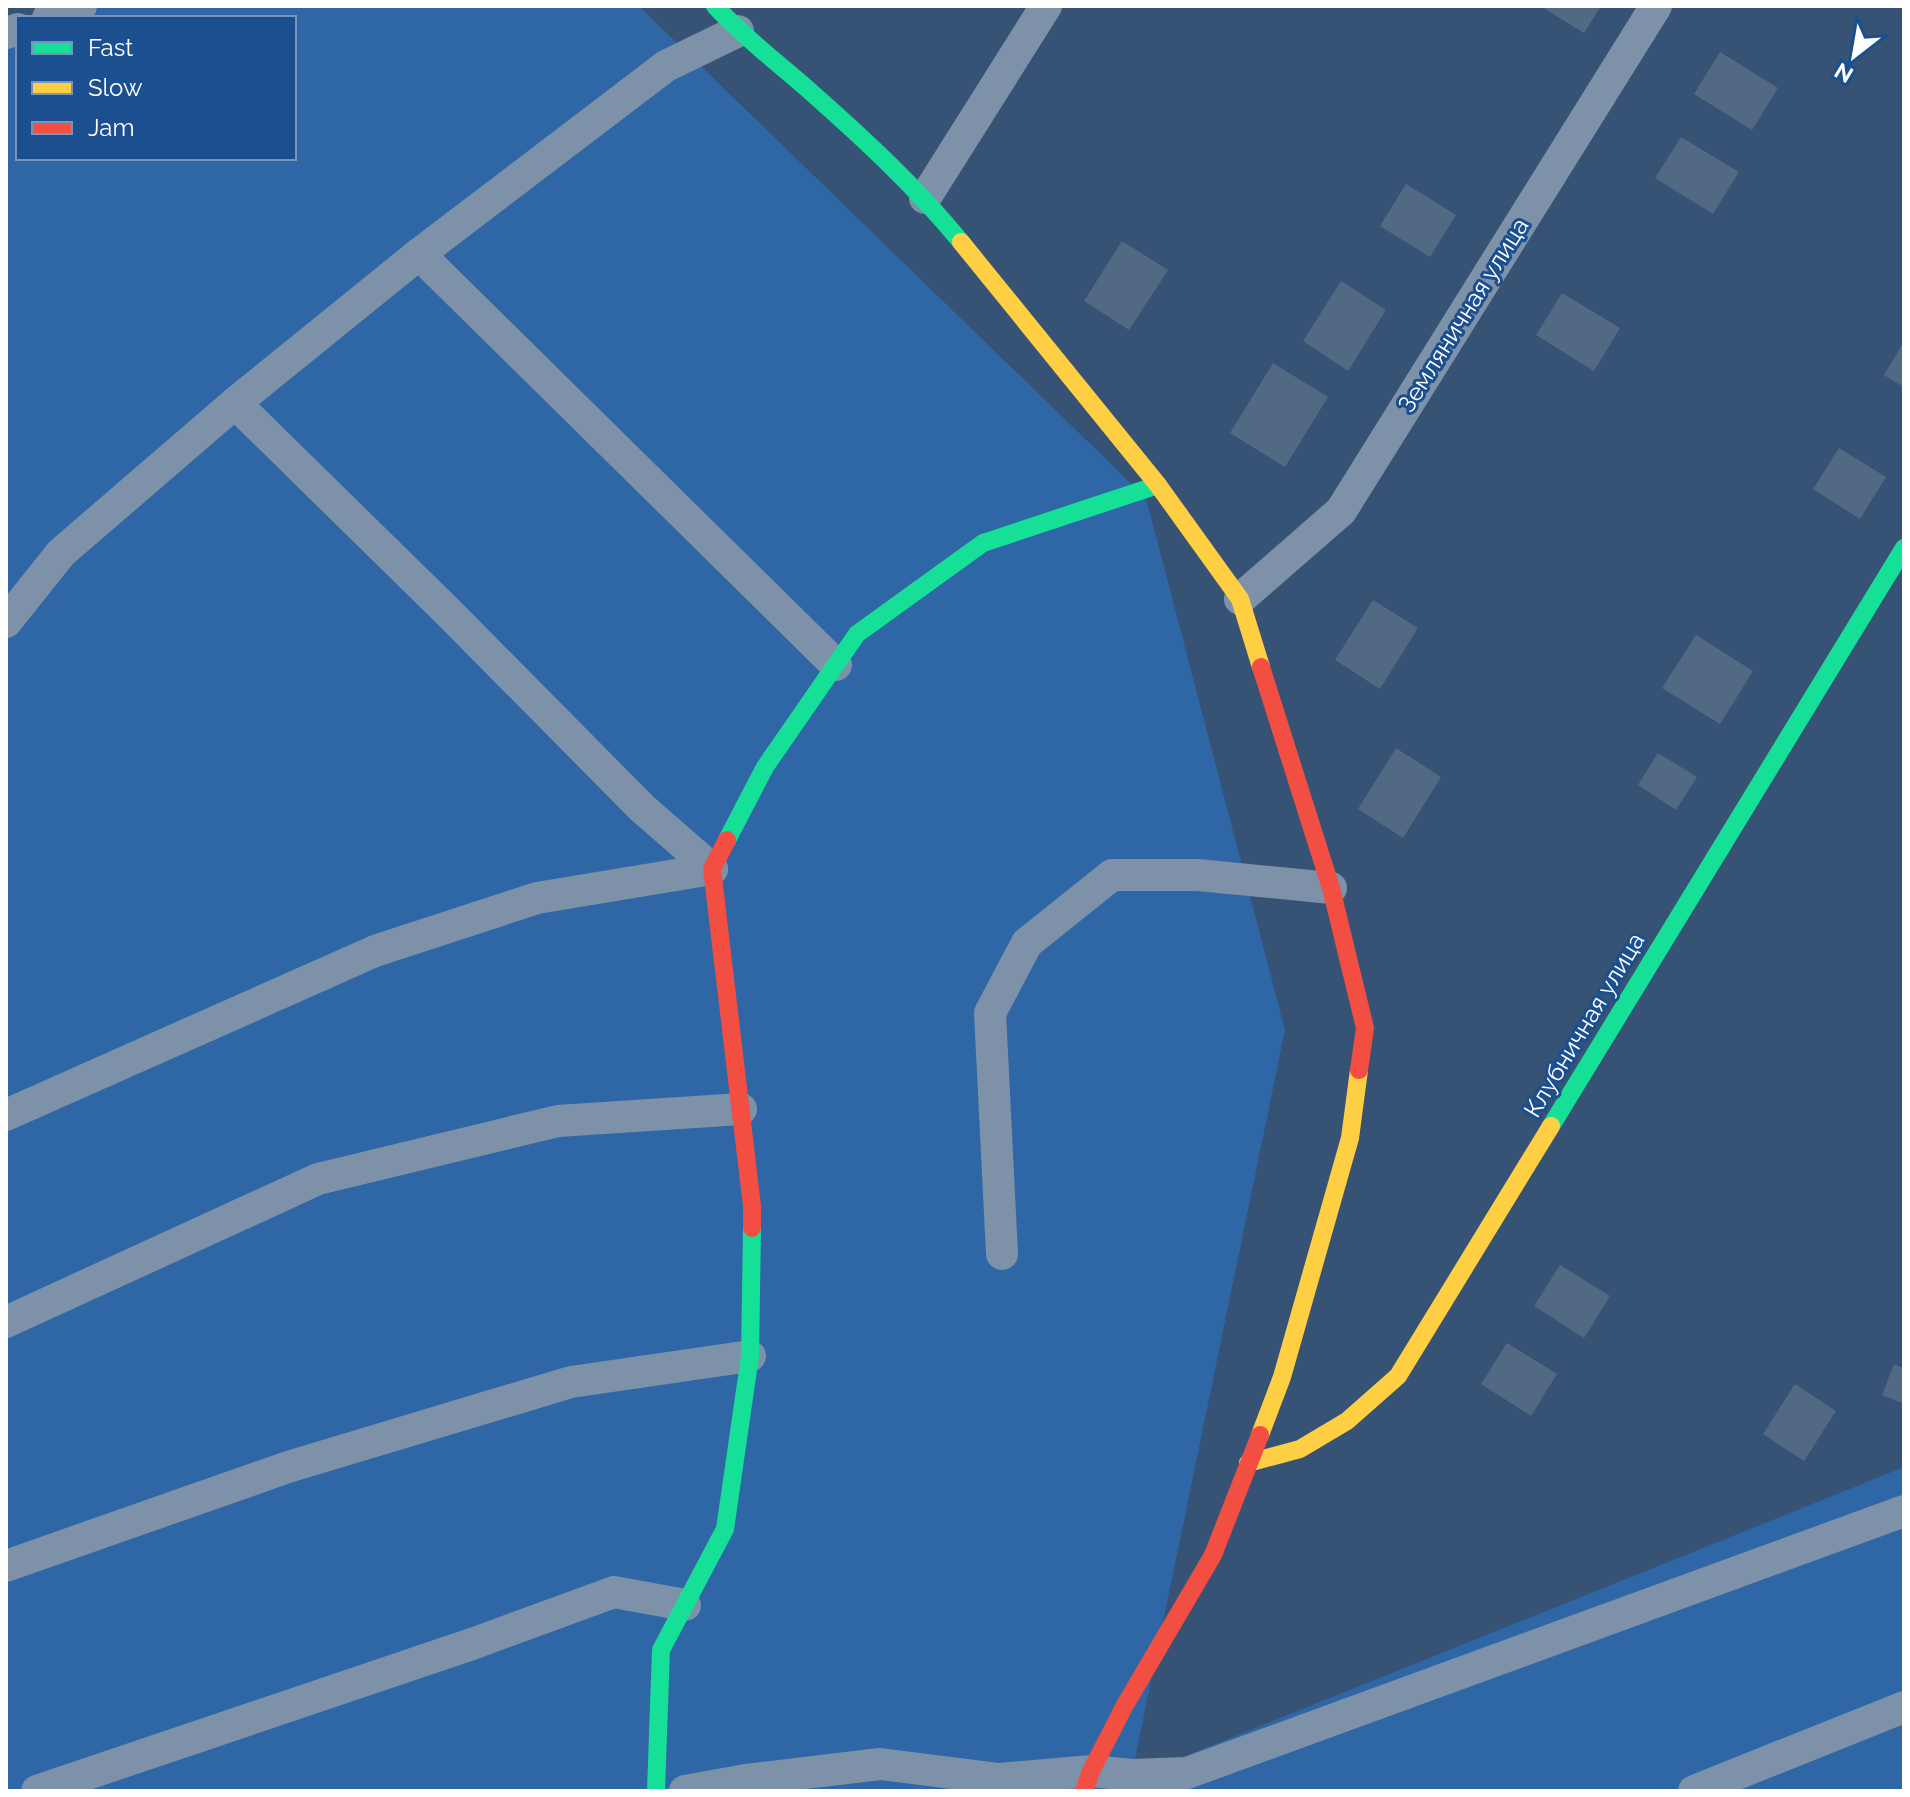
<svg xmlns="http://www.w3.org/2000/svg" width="1910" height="1797" viewBox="0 0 1910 1797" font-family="Raleway,sans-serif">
  <rect width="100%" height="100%" fill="#365274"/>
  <path fill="#2f66a5" d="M68 6H639L1146 498 1285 1030 1131 1778 1904 1467V1791H6V28L18 24V158H294V18H34Z"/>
  <g fill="#526984">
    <path d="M1540 6H1601L1584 33Z"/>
    <path d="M1720 52 1778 88 1752 130 1694 94Z"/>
    <path d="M1681 137 1739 172 1713 214 1655 178Z"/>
    <path d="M1406 184 1456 215 1430 257 1380 226Z"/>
    <path d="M1122 241 1168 270 1129 330 1084 301Z"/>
    <path d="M1341 281 1386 310 1348 371 1303 341Z"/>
    <path d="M1562 293 1620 328 1594 371 1536 335Z"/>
    <path d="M1904 342V387L1884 375Z"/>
    <path d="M1273 363 1328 397 1285 467 1230 433Z"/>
    <path d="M1839 448 1886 477 1860 519 1813 489Z"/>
    <path d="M1373 600 1418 628 1380 689 1335 660Z"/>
    <path d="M1696 635 1753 671 1720 724 1662 688Z"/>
    <path d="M1396 748 1441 777 1403 838 1358 809Z"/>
    <path d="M1658 753 1697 777 1676 810 1638 785Z"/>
    <path d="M1560 1265 1610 1296 1584 1338 1534 1306Z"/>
    <path d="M1507 1343 1557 1374 1531 1416 1481 1384Z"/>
    <path d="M1894 1364 1904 1368V1404L1882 1395Z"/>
    <path d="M1795 1384 1836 1411 1804 1461 1763 1434Z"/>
  </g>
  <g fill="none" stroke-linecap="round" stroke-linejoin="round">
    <g stroke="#7d92a8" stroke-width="32">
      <path d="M48 18 81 6"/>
      <path d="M6 33 18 29"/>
      <path d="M925 198 1046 6"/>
      <path d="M419 254 836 665"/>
      <path d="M235 403 449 613 642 808 712 869"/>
      <path d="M1240 599 1341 511 1656 6"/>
      <path d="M6 622 61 553 235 403 419 254 666 66 738 31"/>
      <path d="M6 1115 375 951 537 898 712 869"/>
      <path d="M1002 1254 990 1013 1027 943 1112 875H1198L1331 888"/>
      <path d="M6 1322 318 1179 558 1121 741 1109"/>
      <path d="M6 1566 288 1467 571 1382 750 1356"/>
      <path d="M37 1791 472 1644 614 1592 685 1605"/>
      <path d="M685 1791 746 1780 880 1764 999 1779 1091 1771 1131 1775 1187 1773 1904 1511"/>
      <path d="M1694 1791 1904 1707"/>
    </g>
    <g stroke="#16e098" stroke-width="18">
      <path d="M715 6C745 38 779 64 812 93 865 140 916 187 961 242"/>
      <path d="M727 840 765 767 857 634 983 543 1158 485"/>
      <path d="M1551 1126 1904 548"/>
      <path d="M656 1791 661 1650 725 1529 750 1356 752 1228"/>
    </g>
    <g stroke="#ffcf43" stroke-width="18">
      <path d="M961 242 1158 485 1240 599 1261 667"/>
      <path d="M1260 1435 1282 1377 1350 1138 1359 1070"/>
      <path d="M1248 1463 1300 1449 1347 1421 1398 1376 1551 1126"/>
    </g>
    <g stroke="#f24e42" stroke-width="18">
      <path d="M1261 667 1331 888 1365 1028 1359 1070"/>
      <path d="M727 840 712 869 752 1206V1228"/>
      <path d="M1084 1791 1091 1771 1125 1705 1213 1555 1260 1435"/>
    </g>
  </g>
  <g text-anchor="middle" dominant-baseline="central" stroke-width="6" stroke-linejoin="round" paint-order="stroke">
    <g font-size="24" fill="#fff" stroke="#1b4f8f">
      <text transform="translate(1463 315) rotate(-58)">Земляничная улица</text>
      <text transform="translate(1584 1025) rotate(-59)">Клубничная улица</text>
    </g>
  </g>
  <rect width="1910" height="1797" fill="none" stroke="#ffffff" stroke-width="16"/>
  <rect x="16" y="16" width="280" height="144" fill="#1b4f8f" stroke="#7695bc" stroke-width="2"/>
  <rect x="32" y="42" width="40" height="12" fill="#16e098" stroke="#7695bc" stroke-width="2"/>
  <text x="88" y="56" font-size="24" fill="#ffffff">Fast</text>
  <rect x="32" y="82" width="40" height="12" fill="#ffcf43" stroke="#7695bc" stroke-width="2"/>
  <text x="88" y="96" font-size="24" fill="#ffffff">Slow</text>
  <rect x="32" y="122" width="40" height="12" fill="#f24e42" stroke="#7695bc" stroke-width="2"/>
  <text x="88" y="136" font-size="24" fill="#ffffff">Jam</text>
  <g transform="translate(1854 56) rotate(211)" stroke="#1b4f8f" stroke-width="6" paint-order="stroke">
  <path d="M0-6L14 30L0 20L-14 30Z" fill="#ffffff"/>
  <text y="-12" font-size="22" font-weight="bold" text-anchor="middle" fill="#ffffff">N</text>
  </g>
</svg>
